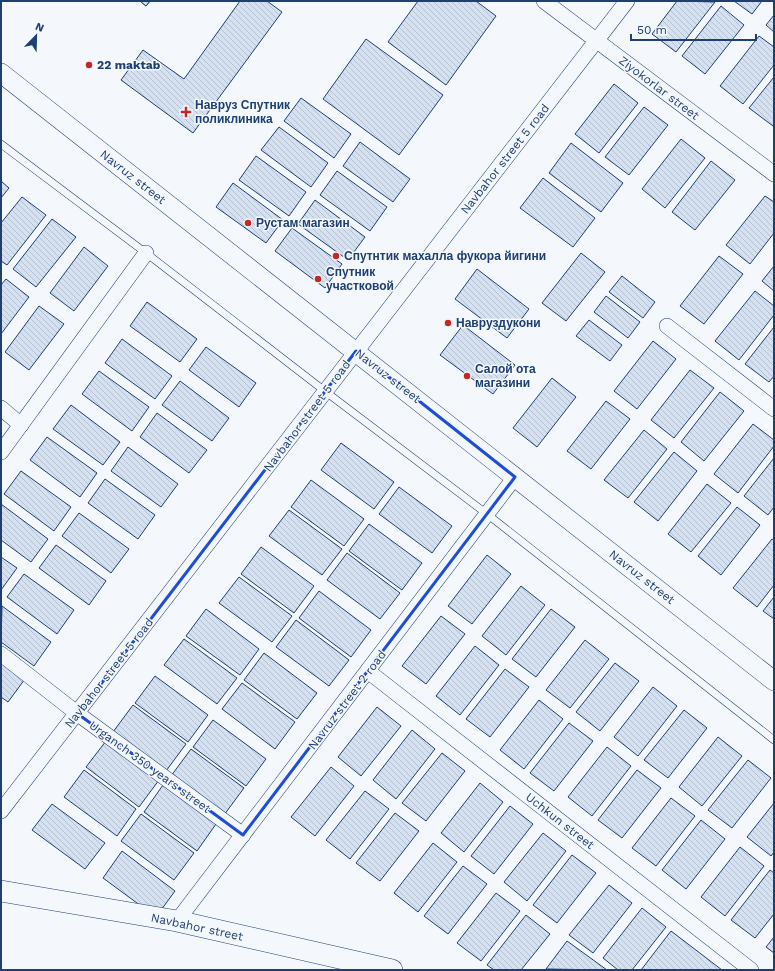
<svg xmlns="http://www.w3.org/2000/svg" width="775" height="971" viewBox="0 0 775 971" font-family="'Work Sans',sans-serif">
  <defs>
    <pattern id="building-back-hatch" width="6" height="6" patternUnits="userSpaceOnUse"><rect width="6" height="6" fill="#d5e0f0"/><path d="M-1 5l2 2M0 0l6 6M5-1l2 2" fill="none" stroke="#b6c1d1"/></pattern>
  </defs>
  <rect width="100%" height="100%" fill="#f4f7fb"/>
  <g fill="url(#building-back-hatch)" stroke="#1d3f73">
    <path d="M140 1H150L146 6Z"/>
    <path d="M140 1H150L146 6Z"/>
    <path d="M240 1H267L282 12 193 133 121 80 143 50 184 79Z"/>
    <path d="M418 1H476L496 16 446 85 388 42Z"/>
    <path d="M677 1 715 2 676 52 652 34Z"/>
    <path d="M734 1H762L752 14Z"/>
    <path d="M721 6 744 25 705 74 682 56Z"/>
    <path d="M774 15V32L766 25Z"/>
    <path d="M759 36 774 47V65L743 104 720 86Z"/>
    <path d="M366 39 443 95 399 155 323 99Z"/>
    <path d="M774 77V125L773 126 749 108Z"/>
    <path d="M614 84 638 103 599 153 575 134Z"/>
    <path d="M301 98 351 134 334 158 284 121Z"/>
    <path d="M644 107 668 125 629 175 605 157Z"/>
    <path d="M279 127 328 163 311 187 261 150Z"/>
    <path d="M681 139 705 158 665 208 642 189Z"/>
    <path d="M360 142 410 179 393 202 343 166Z"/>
    <path d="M571 143 623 183 601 212 549 173Z"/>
    <path d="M256 156 306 192 289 216 239 180Z"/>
    <path d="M711 161 735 180 695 230 672 212Z"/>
    <path d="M337 171 387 207 370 231 320 195Z"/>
    <path d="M543 178 595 218 573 247 520 208Z"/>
    <path d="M1 181 9 188 1 198Z"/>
    <path d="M233 183 283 220 266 243 216 207Z"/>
    <path d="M765 196 774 202V233L750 264 726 245Z"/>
    <path d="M22 197 46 215 7 265 1 261V223Z"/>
    <path d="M315 200 365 237 348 260 298 224Z"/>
    <path d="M52 219 76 237 36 287 13 269Z"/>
    <path d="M292 228 342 264 325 288 275 251Z"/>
    <path d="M84 247 108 266 74 311 50 293Z"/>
    <path d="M581 253 605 272 566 321 542 303Z"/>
    <path d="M719 256 743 274 704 324 680 306Z"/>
    <path d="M774 266V291L762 281Z"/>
    <path d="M477 269 529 309 507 338 455 299Z"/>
    <path d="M622 276 655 302 643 318 609 292Z"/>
    <path d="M6 279 29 297 1 334V285Z"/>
    <path d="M755 291 774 306V315L739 360 715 341Z"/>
    <path d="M606 296 640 322 628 338 594 312Z"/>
    <path d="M147 302 197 339 180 362 130 326Z"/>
    <path d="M39 306 64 324 29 370 5 352Z"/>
    <path d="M589 320 622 345 610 361 576 336Z"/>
    <path d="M463 325 515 365 493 394 440 355Z"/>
    <path d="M774 327V376L769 382 745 364Z"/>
    <path d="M122 339 172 376 155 399 105 363Z"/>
    <path d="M653 341 676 359 637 409 614 391Z"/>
    <path d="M206 347 256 383 239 407 189 370Z"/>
    <path d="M690 370 714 388 674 438 651 420Z"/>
    <path d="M99 371 149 407 132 431 82 394Z"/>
    <path d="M552 378 576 397 537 447 513 428Z"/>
    <path d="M180 381 229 418 212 441 162 405Z"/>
    <path d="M720 392 744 411 704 461 681 442Z"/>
    <path d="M606 401 630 419 591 469 567 451Z"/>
    <path d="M71 405 120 442 103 465 53 429Z"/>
    <path d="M157 413 207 450 189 473 140 437Z"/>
    <path d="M753 424 774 440V446L738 493 714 474Z"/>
    <path d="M644 430 667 449 628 498 604 480Z"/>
    <path d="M47 437 97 473 80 497 30 460Z"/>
    <path d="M341 443 394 482 374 509 321 470Z"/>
    <path d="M128 447 178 484 161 507 111 471Z"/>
    <path d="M674 452 697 471 658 521 634 502Z"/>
    <path d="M774 458V507L768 515 744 496Z"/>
    <path d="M21 471 71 507 54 531 4 494Z"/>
    <path d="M105 479 155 515 138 539 88 503Z"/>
    <path d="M311 480 364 519 344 546 291 507Z"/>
    <path d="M707 484 731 503 691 552 668 534Z"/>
    <path d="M399 487 452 526 432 553 379 514Z"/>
    <path d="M1 504 48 539 31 562 1 540Z"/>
    <path d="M737 507 760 525 721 575 698 556Z"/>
    <path d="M289 510 342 549 322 575 269 536Z"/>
    <path d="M79 513 129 549 111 573 62 536Z"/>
    <path d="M369 524 422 563 402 590 349 551Z"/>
    <path d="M772 539 774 540V585L757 607 733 588Z"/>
    <path d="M56 545 106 581 89 605 39 568Z"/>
    <path d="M261 547 314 586 294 613 241 574Z"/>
    <path d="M347 553 400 593 380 619 327 580Z"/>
    <path d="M487 555 511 574 472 624 448 606Z"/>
    <path d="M1 557 17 568 1 590Z"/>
    <path d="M24 574 74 610 57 634 7 597Z"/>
    <path d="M239 577 292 616 272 642 219 603Z"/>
    <path d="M521 586 545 605 506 655 482 636Z"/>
    <path d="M319 591 371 630 351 657 299 618Z"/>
    <path d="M774 597V619L763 611Z"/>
    <path d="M2 606 51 642 34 666 1 642Z"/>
    <path d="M206 609 259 649 240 675 186 636Z"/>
    <path d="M551 609 575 627 536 677 512 659Z"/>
    <path d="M441 616 465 634 426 684 402 666Z"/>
    <path d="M296 620 349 660 329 686 276 647Z"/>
    <path d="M184 639 237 678 217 704 164 665Z"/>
    <path d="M585 640 609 659 570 708 546 690Z"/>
    <path d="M475 646 499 665 460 715 436 696Z"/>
    <path d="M264 653 317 693 297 719 244 680Z"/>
    <path d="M1 661 25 679 8 702 1 697Z"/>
    <path d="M615 663 639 681 600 731 576 712Z"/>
    <path d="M505 669 529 687 490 737 466 719Z"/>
    <path d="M155 676 208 715 188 742 135 703Z"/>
    <path d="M242 683 295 722 275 749 222 709Z"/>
    <path d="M653 687 677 706 638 756 614 737Z"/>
    <path d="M539 700 563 719 524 769 500 750Z"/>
    <path d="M133 705 186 744 166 771 113 732Z"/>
    <path d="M377 707 401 726 361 776 338 757Z"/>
    <path d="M684 710 707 728 668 778 644 760Z"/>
    <path d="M213 720 266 759 246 786 193 747Z"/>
    <path d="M569 723 593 741 554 791 530 773Z"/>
    <path d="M412 730 435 749 396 799 373 780Z"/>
    <path d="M718 737 742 756 702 806 679 787Z"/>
    <path d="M106 741 159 780 139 807 86 767Z"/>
    <path d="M607 747 631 766 592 816 568 797Z"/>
    <path d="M191 749 244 788 224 815 171 776Z"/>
    <path d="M442 753 465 771 426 821 402 803Z"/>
    <path d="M748 760 771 778 732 828 708 810Z"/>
    <path d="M331 767 354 786 315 836 291 817Z"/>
    <path d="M84 770 136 809 117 836 64 797Z"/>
    <path d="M637 770 661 788 622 838 598 820Z"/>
    <path d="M480 783 503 802 464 852 441 833Z"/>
    <path d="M163 785 216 824 197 851 144 812Z"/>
    <path d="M365 791 389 809 350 859 326 840Z"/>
    <path d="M671 798 695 816 656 866 632 848Z"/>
    <path d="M774 803V852L771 856 747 837Z"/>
    <path d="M52 804 105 843 85 869 32 830Z"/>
    <path d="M510 806 533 824 494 874 471 856Z"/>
    <path d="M395 813 419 831 380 881 356 863Z"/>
    <path d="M141 814 194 853 174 880 121 841Z"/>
    <path d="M701 820 725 839 686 889 662 870Z"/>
    <path d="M543 833 566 851 527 901 504 882Z"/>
    <path d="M433 843 457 862 418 912 394 893Z"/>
    <path d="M740 847 764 866 725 916 701 897Z"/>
    <path d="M122 851 175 891 156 917 103 878Z"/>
    <path d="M572 855 596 873 557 923 533 905Z"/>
    <path d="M463 866 487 884 448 934 424 916Z"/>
    <path d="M770 870 774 873V914L755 938 731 920Z"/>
    <path d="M609 885 632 903 593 953 569 935Z"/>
    <path d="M496 893 520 911 481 961 457 943Z"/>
    <path d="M642 908 666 927 632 970H618L603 958Z"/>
    <path d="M526 915 550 934 521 970H494L487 965Z"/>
    <path d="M671 931 722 970H641Z"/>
    <path d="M774 937V953L766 947Z"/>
    <path d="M567 941 607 970 546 969Z"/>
  </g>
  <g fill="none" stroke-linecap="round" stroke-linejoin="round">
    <defs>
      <path id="service" d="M1 144 146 253 326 392 487 514 774 740"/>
      <g id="minor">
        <path d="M544 1 774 174"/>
        <path d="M667 326 774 409"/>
        <path d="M1 408 21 425"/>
        <path d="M1 452 146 253"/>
        <path d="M1 654 78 714 243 835"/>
        <path d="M369 672 751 970"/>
        <path d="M1 811 627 1"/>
        <path d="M177 921 515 477"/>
      </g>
      <path id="tertiary" d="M1 73 774 681"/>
      <path id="secondary" d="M1 891 177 921 392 970"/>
    </defs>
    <use href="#service" stroke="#1d3f73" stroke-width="8"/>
    <use href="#minor" stroke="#1d3f73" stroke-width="16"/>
    <use href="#tertiary" stroke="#1d3f73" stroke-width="20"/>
    <use href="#secondary" stroke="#1d3f73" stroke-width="22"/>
    <use href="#service" stroke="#f4f7fb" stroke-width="7"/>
    <use href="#minor" stroke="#f4f7fb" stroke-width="15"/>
    <use href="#tertiary" stroke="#f4f7fb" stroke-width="19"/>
    <use href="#secondary" stroke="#f4f7fb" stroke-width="21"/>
  </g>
  <path fill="none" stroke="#1d4ed8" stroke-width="3" stroke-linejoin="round" d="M356 351 515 477 243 835 78 714Z"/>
  <g fill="#c62828" stroke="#f4f7fb" stroke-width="1.5">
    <circle cx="89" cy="65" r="4"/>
    <path d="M184 106h4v4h4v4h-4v4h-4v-4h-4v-4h4z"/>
    <circle cx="248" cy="223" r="4"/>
    <circle cx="336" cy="256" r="4"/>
    <circle cx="318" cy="279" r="4"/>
    <circle cx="448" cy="323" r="4"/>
    <circle cx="467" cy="376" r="4"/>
  </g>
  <g text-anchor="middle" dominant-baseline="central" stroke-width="3" stroke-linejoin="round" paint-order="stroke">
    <g font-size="12" font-weight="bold" fill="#1d3f73" stroke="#f4f7fb" text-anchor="start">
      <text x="97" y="65">22 maktab</text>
      <text x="195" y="105">Навруз Спутник<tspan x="195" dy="14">поликлиника</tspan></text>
      <text x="256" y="223">Рустам магазин</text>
      <text x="344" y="256">Спутнтик махалла фукора йигини</text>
      <text x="326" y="272">Спутник<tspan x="326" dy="14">участковой</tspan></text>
      <text x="456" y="323">Навруздукони</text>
      <text x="475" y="369">Салой ота<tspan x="475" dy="14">магазини</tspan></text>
    </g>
    <g font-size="12" fill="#1d3f73" stroke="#f4f7fb">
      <text transform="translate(659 88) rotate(37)">Ziyokorlar street</text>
      <text transform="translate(505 159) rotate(-52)">Navbahor street 5 road</text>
      <text transform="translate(133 177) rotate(38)">Navruz street</text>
      <text transform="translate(388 376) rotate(38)">Navruz street</text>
      <text transform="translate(307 416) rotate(-53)">Navbahor street 5 road</text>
      <text transform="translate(642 577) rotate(38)">Navruz street</text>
      <text transform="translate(109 673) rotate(-52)">Navbahor street 5 road</text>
      <text transform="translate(347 700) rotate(-53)">Navruz street 2 road</text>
      <text transform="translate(150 767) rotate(36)">Urganch 350 years street</text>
      <text transform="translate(560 821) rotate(38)">Uchkun street</text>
      <text transform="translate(197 927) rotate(12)">Navbahor street</text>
    </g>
  </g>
  <rect width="775" height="971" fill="none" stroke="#1d3f73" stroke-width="4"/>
  <g transform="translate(36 36) rotate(23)" stroke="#f4f7fb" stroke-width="3" paint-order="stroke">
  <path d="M0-3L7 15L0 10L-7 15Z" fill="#1d3f73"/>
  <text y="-6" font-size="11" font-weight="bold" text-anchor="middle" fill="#1d3f73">N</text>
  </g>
  <path d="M631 34v6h125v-6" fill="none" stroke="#1d3f73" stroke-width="2"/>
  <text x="637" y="34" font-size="12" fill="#1d3f73" stroke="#f4f7fb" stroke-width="3" paint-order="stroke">50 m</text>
</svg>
